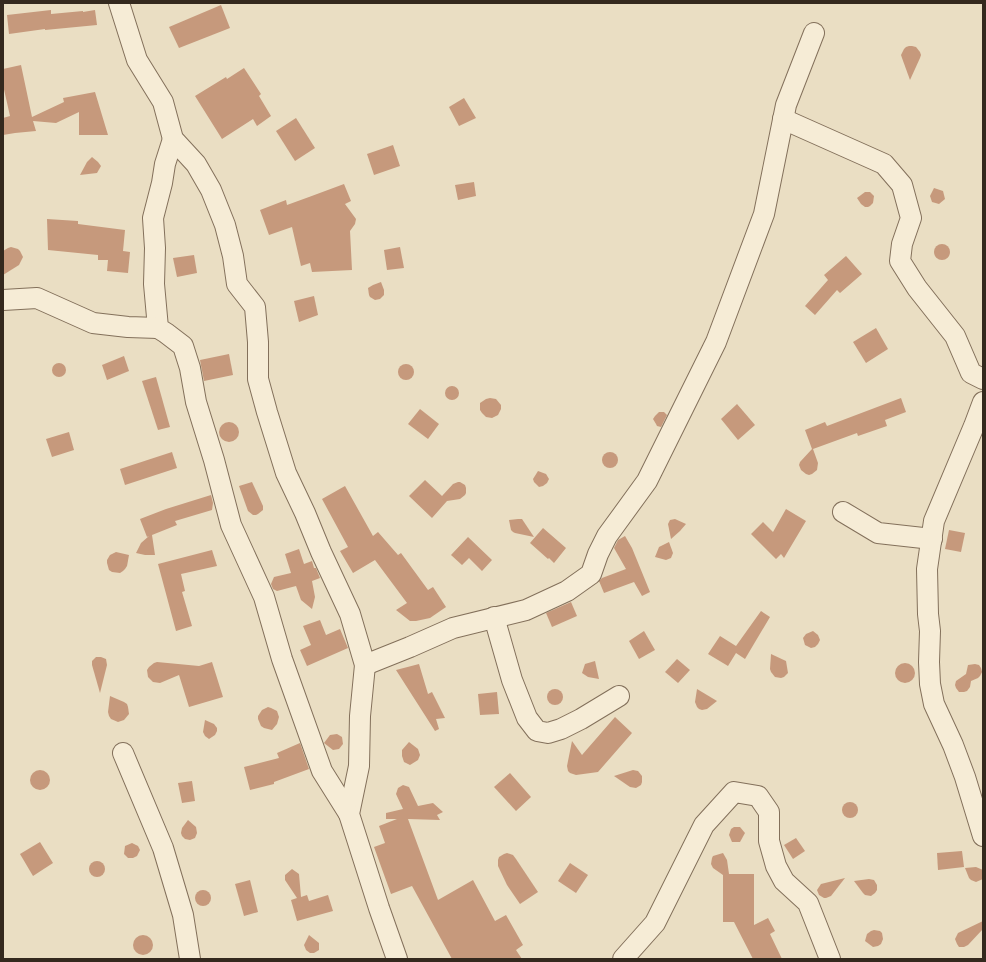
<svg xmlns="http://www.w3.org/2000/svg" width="986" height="962" viewBox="0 0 986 962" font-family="'PT Serif',serif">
  <rect width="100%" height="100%" fill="#eadec3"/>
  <g fill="#c6997c">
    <path d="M221 5 230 28 179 48 169 27Z"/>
    <path d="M51 10V14L83 11V12L95 10 97 25 45 30V29L9 34 7 15Z"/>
    <path d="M909 46H912L916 47 920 52 921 55 920 58 910 80 902 58 901 55 904 49 906 47Z"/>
    <path d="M21 65 32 117 64 102 63 98 95 92 108 135H79V112L56 123 33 121 36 131 15 133 3 135V118L10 116 3 85V69Z"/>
    <path d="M244 68 261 94 259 96 271 116 257 126 253 119 222 139 195 96 226 77 227 79Z"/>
    <path d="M464 98 476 118 459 126 449 107Z"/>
    <path d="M296 118 315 148 295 161 276 131Z"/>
    <path d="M393 145 400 166 374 175 367 154Z"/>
    <path d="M92 157 98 162 101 166 97 173 80 175 87 162Z"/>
    <path d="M474 182 476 196 458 200 455 185Z"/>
    <path d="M344 184 351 201 345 204 356 219 355 224 350 231 352 270 312 272 310 263 301 266 292 227 269 235 260 210 286 200 287 205 309 197Z"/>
    <path d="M934 188 943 191 945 199 939 204 932 202 930 196Z"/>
    <path d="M865 192H870L874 196 873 203 870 206 868 207H865L861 204 857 198Z"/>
    <path d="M47 219 78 221V224L125 230 123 251 130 252 128 273 107 271 108 260H98V255L48 250Z"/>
    <circle cx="942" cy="252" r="8"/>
    <path d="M11 247 18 249 20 251 23 257 19 265 3 275V251L8 248Z"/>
    <path d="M400 247 404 268 387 270 384 250Z"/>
    <path d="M194 255 197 273 177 277 173 258Z"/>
    <path d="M846 256 862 274 840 293 837 290 815 315 805 306 828 280 824 275Z"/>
    <path d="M381 282 384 290V295L380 299 375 300 370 297 369 295 368 288 373 285Z"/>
    <path d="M314 296 318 315 299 322 294 301Z"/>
    <path d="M876 328 888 349 866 363 853 342Z"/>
    <path d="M229 354 233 375 204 381 200 360Z"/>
    <path d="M124 356 129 371 107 380 102 365Z"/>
    <circle cx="59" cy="370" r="7"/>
    <circle cx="406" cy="372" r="8"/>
    <path d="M156 377 170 427 158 430 142 381Z"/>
    <circle cx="452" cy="393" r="7"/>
    <path d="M490 398 496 399 501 405V409L498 415 492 418 486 417 482 413 480 410V403L486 399Z"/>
    <path d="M901 398 906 412 885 420 887 426 858 436 857 433 813 449 818 463 817 470 812 474 809 475 806 474 801 470 799 465 800 462 812 449 805 430 825 422 827 426Z"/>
    <path d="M737 404 755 425 738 440 721 419Z"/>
    <path d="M420 409 439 424 428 439 408 424Z"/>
    <path d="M659 412H664L667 415 661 427 657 426 656 424 653 419 655 416Z"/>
    <circle cx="229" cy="432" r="10"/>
    <path d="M69 432 74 450 52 457 46 439Z"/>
    <circle cx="610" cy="460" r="8"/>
    <path d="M172 452 177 468 125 485 120 469Z"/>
    <path d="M538 471 546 474 549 479 547 483 543 486 539 487 534 482 533 479Z"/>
    <path d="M425 480 442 496 453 484 458 482H460L465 485 466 488V493L465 495 460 499 447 501 432 518 409 496Z"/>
    <path d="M252 482 263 506V510L258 514 256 515H253L248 511 239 486Z"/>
    <path d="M345 486 373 536 378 532 398 555 401 553 428 590 433 587 446 607 430 618 416 621H410L396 610 407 603 375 560 353 573 340 551 348 547 322 499Z"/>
    <path d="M211 495 213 503 212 510 175 521 177 525 152 535 155 555H145L136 553 141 543 149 536 147 537 140 519 166 509Z"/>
    <path d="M786 509 806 521 784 558 781 554 776 559 751 534 763 522 773 532Z"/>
    <path d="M518 519H522L534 537 515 533 513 532 511 530 509 520Z"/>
    <path d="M675 519 686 524 680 531 671 539 668 524 670 520Z"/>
    <path d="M543 528 566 548 554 563 549 558 548 559 530 543Z"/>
    <path d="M949 530 965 533 961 552 945 549Z"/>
    <path d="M625 536 632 548 650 592 642 596 634 582 604 593 599 581 602 578 626 569 614 548 618 540Z"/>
    <path d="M468 537 492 560 482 571 469 558 462 565 451 555Z"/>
    <path d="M669 542 673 553 671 558 666 560 655 557 659 547Z"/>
    <path d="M299 549 304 564 312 561 314 568H316L320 578 312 581 315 597 312 609 301 600 296 586 277 591 273 589 271 584 274 577 291 573 285 554Z"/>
    <path d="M212 550 217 566 181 574 185 591 182 592 192 626 176 631 158 564Z"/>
    <path d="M116 552 129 555 127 566 125 569 123 571 120 573 112 572 109 570 107 563V560L110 555Z"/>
    <path d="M571 602 577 616 552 627 546 613Z"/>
    <path d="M761 611 770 617 745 659 736 653 728 666 708 654 720 636 736 646Z"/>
    <path d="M320 620 326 635 340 629 348 648 307 666 300 650 311 645 303 626Z"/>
    <path d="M644 631 655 650 639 659 629 641Z"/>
    <path d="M813 631 818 635 820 640 818 644 815 647 811 648 805 645 803 638 806 634Z"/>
    <path d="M771 654 786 661 788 673 784 677 781 678 775 677 771 672 770 669Z"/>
    <path d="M96 657H101L106 659 107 665 100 693 92 665V661Z"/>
    <path d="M677 659 690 670 678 683 665 672Z"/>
    <path d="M595 661 599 679 588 677 582 673 585 664Z"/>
    <path d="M157 662 199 666 212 662 223 697 189 707 179 675 160 683 153 682 148 677 147 670 149 667 154 663Z"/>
    <circle cx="905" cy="673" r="10"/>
    <path d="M419 664 428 694 432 692 445 718 436 719 439 729 435 731 396 670Z"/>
    <path d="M975 664 979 665 981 668 982 672 980 676 978 678 971 681 970 687 967 691 964 692H959L956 688 955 685 956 681 966 674 968 665Z"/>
    <path d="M697 689 717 701 707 709 702 710 699 709 697 707 695 702Z"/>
    <circle cx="555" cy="697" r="8"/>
    <path d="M497 692 499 714 480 715 478 694Z"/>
    <path d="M110 696 124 702 127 704 128 707 129 714 124 720 118 722 111 719 109 716 108 712Z"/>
    <path d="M268 707 271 708 277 711 279 717 277 724 272 730 264 728 261 726 258 719V716L262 710Z"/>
    <path d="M615 717 632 733 598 772 576 775 570 773 568 771 567 766 572 741 582 755Z"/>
    <path d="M205 720 214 724 217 728V731L215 735 209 739 205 736 203 732Z"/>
    <path d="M337 734 342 737 343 744 339 749 333 750 324 743 330 735Z"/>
    <path d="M409 742 418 749 420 755 418 760 410 765 404 762 402 756V750Z"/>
    <path d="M300 743 309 769 274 782V784L250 790 244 767 279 758 277 753Z"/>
    <circle cx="40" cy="780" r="10"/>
    <path d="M633 770 638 771 642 776V782L641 785 636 788 630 787 614 776Z"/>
    <path d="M510 773 531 797 516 811 494 787Z"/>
    <path d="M192 781 195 801 182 803 178 783Z"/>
    <path d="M403 785 409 787 418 806 433 803 443 812 437 815 440 820 408 819 438 900 473 880 495 921 506 915 523 945 516 950 522 959H452L412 886 391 894 374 847 385 843 379 826 397 819H386V813L403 809 396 794 398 788Z"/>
    <circle cx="850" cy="810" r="8"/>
    <path d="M188 820 196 827 197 833 195 838 190 840 185 839 182 836 181 833 182 828Z"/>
    <path d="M734 827H740L745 833 740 842H732L729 835 731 829Z"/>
    <path d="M796 838 805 851 793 859 784 845Z"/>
    <path d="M40 842 53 863 33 876 20 854Z"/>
    <path d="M132 843 138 846 140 850 137 856 133 858H128L124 854 125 846Z"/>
    <path d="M962 851 964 867 938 870 937 853Z"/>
    <path d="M507 853 513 855 516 859 538 892 520 904 507 885 498 866V860L499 857 504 854Z"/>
    <path d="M723 853 727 860 729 874H754V925L768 918 775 931 770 934 782 959H753L734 922H723V875L713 868 711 864 712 858 713 856Z"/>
    <circle cx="97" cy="869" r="8"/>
    <path d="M570 863 588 875 576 893 558 881Z"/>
    <path d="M976 867 983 870V879L976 882 971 880 969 878 965 868Z"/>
    <path d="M292 869 299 874 301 897 307 895 309 901 328 895 333 911 297 921 291 900 297 898 285 880V875Z"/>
    <path d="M845 878 831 896 826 898H824L819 895 817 890 821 884Z"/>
    <path d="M869 879 874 880 877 885V890L875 893 871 896 865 895 863 893 854 881Z"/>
    <path d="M250 880 258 912 244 916 235 884Z"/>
    <circle cx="203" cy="898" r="8"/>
    <path d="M983 921V929L968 945 964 947H959L957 944 955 939 958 933Z"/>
    <path d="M874 930 880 931 882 933 883 939 881 944 878 946 873 947 865 941 867 934 871 931Z"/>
    <path d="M309 935 319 943V950L314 953H310L306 950 304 945Z"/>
    <circle cx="143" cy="945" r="10"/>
  </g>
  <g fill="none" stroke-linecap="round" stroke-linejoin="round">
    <defs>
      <g id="minor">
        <path d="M119 3 137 60 163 102 173 139 196 164 211 190 225 225 233 256 237 284 255 307 258 342V379L267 412 286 473 305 513 321 552 350 614 365 665 360 716 359 766 349 814 379 908 397 959"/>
        <path d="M783 119 884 164 902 185 911 218 902 244 900 261 917 288 955 336 971 373 983 379"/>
        <path d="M173 139 165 164 162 183 153 218 155 248 154 284 158 328 166 333 183 346 190 368 196 402 214 460 231 525 264 597 282 659 322 771 349 814"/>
        <path d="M3 300 37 298 93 323 128 327 158 328"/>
        <path d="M983 402 974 426 934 521 927 569 928 614 930 631 929 662 930 684 934 704 953 745 965 777 983 836"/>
        <path d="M843 512 878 533 932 539"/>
        <path d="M494 617 512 680 527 718 537 731 548 733 561 729 581 719 619 696"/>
        <path d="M365 665 410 647 453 628 526 610 567 591 591 574 598 554 607 536 647 481 716 342 764 214 786 105 814 33"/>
        <path d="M123 753 163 848 183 915 190 959"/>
        <path d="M623 959 655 923 704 825 734 792 758 796 769 812V841L776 866 784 881 808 903 830 959"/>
      </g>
    </defs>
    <use href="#minor" stroke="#83705b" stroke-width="22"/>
    <use href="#minor" stroke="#f6ecd6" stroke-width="20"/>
  </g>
  <rect width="986" height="962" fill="none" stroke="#34291e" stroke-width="8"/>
</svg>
